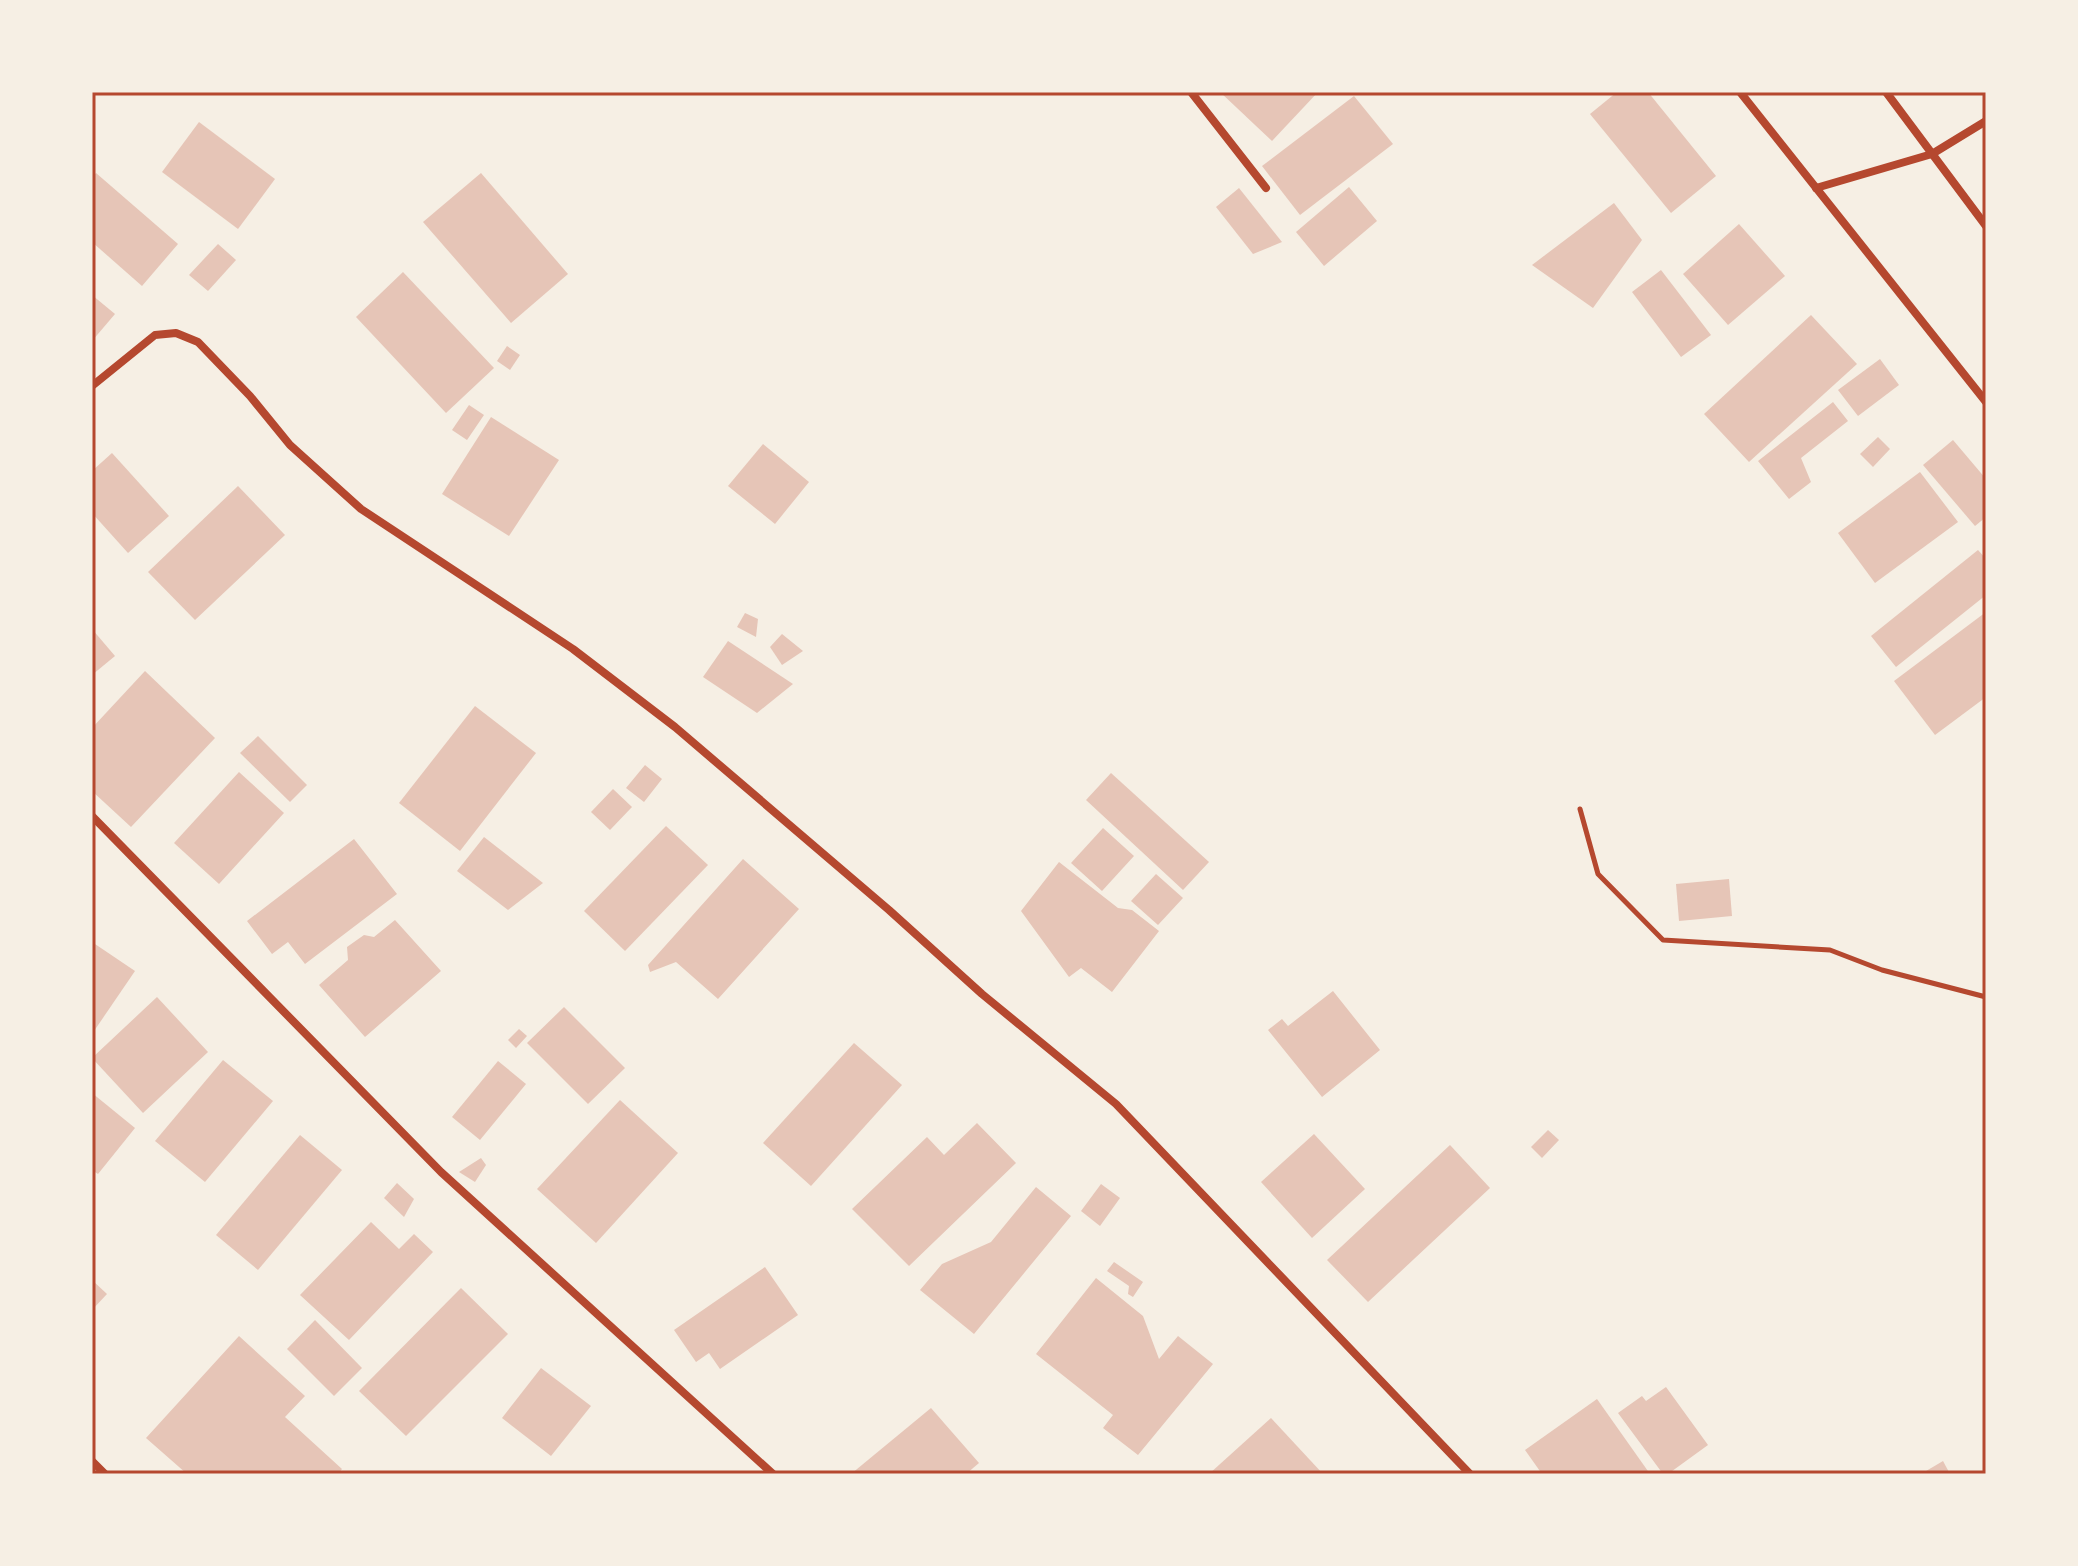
<svg xmlns="http://www.w3.org/2000/svg" width="2078" height="1566" viewBox="0 0 2078 1566" font-family="'Source Sans 3',sans-serif">
  <rect width="100%" height="100%" fill="#f6efe4"/>
  <g fill="#e6c5b7">
    <path d="M1220 92H1318L1272 141Z"/>
    <path d="M1617 92H1648L1716 176 1671 213 1590 114Z"/>
    <path d="M1354 96 1393 144 1300 215 1262 166Z"/>
    <path d="M199 122 275 179 238 229 162 172Z"/>
    <path d="M96 173 178 244 142 286 92 242V178Z"/>
    <path d="M481 173 568 274 511 323 423 222Z"/>
    <path d="M1349 187 1377 221 1324 266 1296 232Z"/>
    <path d="M1239 188 1282 242 1253 254 1216 207Z"/>
    <path d="M1614 203 1642 240 1593 308 1532 265Z"/>
    <path d="M1739 224 1785 276 1728 325 1683 274Z"/>
    <path d="M218 244 236 260 208 291 189 275Z"/>
    <path d="M1661 270 1711 335 1681 357 1632 292Z"/>
    <path d="M403 272 494 368 446 413 356 317Z"/>
    <path d="M92 295 115 314 92 341Z"/>
    <path d="M1811 315 1857 364 1749 462 1704 414Z"/>
    <path d="M507 346 520 355 510 370 497 361Z"/>
    <path d="M1880 359 1899 385 1858 416 1838 390Z"/>
    <path d="M1833 402 1848 421 1801 458 1811 482 1789 499 1758 461Z"/>
    <path d="M469 405 484 415 467 440 452 430Z"/>
    <path d="M491 417 559 460 509 536 442 494Z"/>
    <path d="M1878 437 1890 449 1873 467 1860 454Z"/>
    <path d="M1953 440 1986 479V517L1975 526 1923 465Z"/>
    <path d="M763 444 809 482 775 524 728 486Z"/>
    <path d="M112 453 169 516 128 553 92 513V471Z"/>
    <path d="M1920 472 1958 522 1875 583 1838 533Z"/>
    <path d="M238 486 285 535 195 620 148 572Z"/>
    <path d="M1978 550 1986 559V595L1896 667 1871 636Z"/>
    <path d="M1986 612V697L1935 735 1894 681Z"/>
    <path d="M745 613 758 619 756 637 737 627Z"/>
    <path d="M92 629 115 656 92 675Z"/>
    <path d="M782 634 803 651 782 665 770 647Z"/>
    <path d="M728 641 793 684 757 713 703 677Z"/>
    <path d="M145 671 215 738 131 827 92 791V728Z"/>
    <path d="M475 706 536 753 460 851 399 803Z"/>
    <path d="M258 736 307 785 290 802 240 753Z"/>
    <path d="M645 765 662 779 644 802 626 788Z"/>
    <path d="M239 772 284 813 219 884 174 843Z"/>
    <path d="M1111 773 1209 862 1183 890 1086 800Z"/>
    <path d="M613 789 632 807 610 830 591 812Z"/>
    <path d="M666 826 708 865 625 951 584 911Z"/>
    <path d="M1103 828 1134 856 1102 891 1071 863Z"/>
    <path d="M484 837 543 883 508 910 457 871Z"/>
    <path d="M354 839 397 894 305 964 288 942 272 954 247 921Z"/>
    <path d="M743 859 799 909 718 999 676 962 650 972 648 965Z"/>
    <path d="M1059 862 1118 908 1132 910 1159 931 1112 992 1081 968 1069 977 1021 911Z"/>
    <path d="M1156 874 1183 898 1158 925 1131 901Z"/>
    <path d="M1729 879 1732 916 1679 921 1676 884Z"/>
    <path d="M395 920 441 971 365 1037 319 985 348 960 347 947 364 935 374 937Z"/>
    <path d="M92 942 135 971 92 1034Z"/>
    <path d="M1333 991 1380 1050 1322 1097 1268 1030 1282 1019 1288 1026Z"/>
    <path d="M157 997 208 1052 143 1113 92 1058Z"/>
    <path d="M564 1007 625 1068 588 1104 527 1043Z"/>
    <path d="M519 1029 527 1036 516 1048 508 1040Z"/>
    <path d="M854 1043 902 1085 811 1186 763 1143Z"/>
    <path d="M223 1060 273 1101 205 1182 155 1141Z"/>
    <path d="M498 1061 526 1084 480 1140 452 1117Z"/>
    <path d="M92 1093 135 1128 98 1174 92 1170Z"/>
    <path d="M620 1100 678 1153 596 1243 537 1189Z"/>
    <path d="M977 1123 1016 1163 909 1266 852 1209 927 1137 944 1155Z"/>
    <path d="M1548 1130 1559 1140 1542 1158 1531 1147Z"/>
    <path d="M1314 1134 1365 1189 1312 1238 1261 1182Z"/>
    <path d="M300 1135 342 1170 258 1270 216 1235Z"/>
    <path d="M1450 1145 1490 1188 1368 1302 1327 1260Z"/>
    <path d="M481 1158 486 1165 475 1182 459 1172Z"/>
    <path d="M397 1183 414 1199 404 1217 384 1198Z"/>
    <path d="M1101 1184 1120 1198 1100 1226 1081 1211Z"/>
    <path d="M1036 1187 1071 1216 974 1334 920 1290 942 1264 991 1242Z"/>
    <path d="M371 1222 399 1249 414 1234 433 1252 349 1340 300 1295Z"/>
    <path d="M1114 1262 1143 1282 1133 1297 1128 1294 1129 1286 1107 1271Z"/>
    <path d="M765 1267 798 1315 720 1369 709 1353 696 1362 674 1330Z"/>
    <path d="M1096 1278 1143 1316 1159 1359 1178 1336 1213 1364 1138 1455 1103 1428 1113 1415 1036 1354Z"/>
    <path d="M92 1280 107 1294 92 1310Z"/>
    <path d="M461 1288 508 1334 406 1436 359 1391Z"/>
    <path d="M315 1320 362 1368 334 1396 287 1349Z"/>
    <path d="M239 1336 305 1396 285 1417 342 1469 338 1474H187L146 1438Z"/>
    <path d="M541 1368 591 1406 551 1456 502 1418Z"/>
    <path d="M1666 1387 1708 1445 1668 1474H1663L1618 1413 1642 1396 1646 1401Z"/>
    <path d="M1597 1399 1650 1474H1542L1525 1450Z"/>
    <path d="M931 1408 979 1463 966 1474H851Z"/>
    <path d="M1271 1418 1323 1474H1209Z"/>
    <path d="M1943 1461 1950 1474H1921Z"/>
  </g>
  <g fill="none" stroke-linecap="round" stroke-linejoin="round">
    <path stroke="#b5482f" stroke-width="5" d="M1580 809 1598 874 1663 940 1830 950 1882 970 1986 997"/>
    <g stroke="#b5482f" stroke-width="8">
      <path d="M1191 92 1266 188"/>
      <path d="M1740 92 1986 402"/>
      <path d="M1886 92 1986 226"/>
      <path d="M1816 188 1932 154 1986 121"/>
      <path d="M92 386 155 335 176 333 198 342 250 396 290 445 361 509 573 649 675 727 889 910 982 994 1116 1104 1470 1474"/>
      <path d="M92 816 441 1172 773 1474"/>
      <path d="M92 1461 105 1474"/>
    </g>
  </g>
  <rect width="2078" height="1566" fill="none" stroke="#f6efe4" stroke-width="188"/>
  <rect x="94" y="94" width="1890" height="1378" fill="none" stroke="#b5482f" stroke-width="3"/>
</svg>
